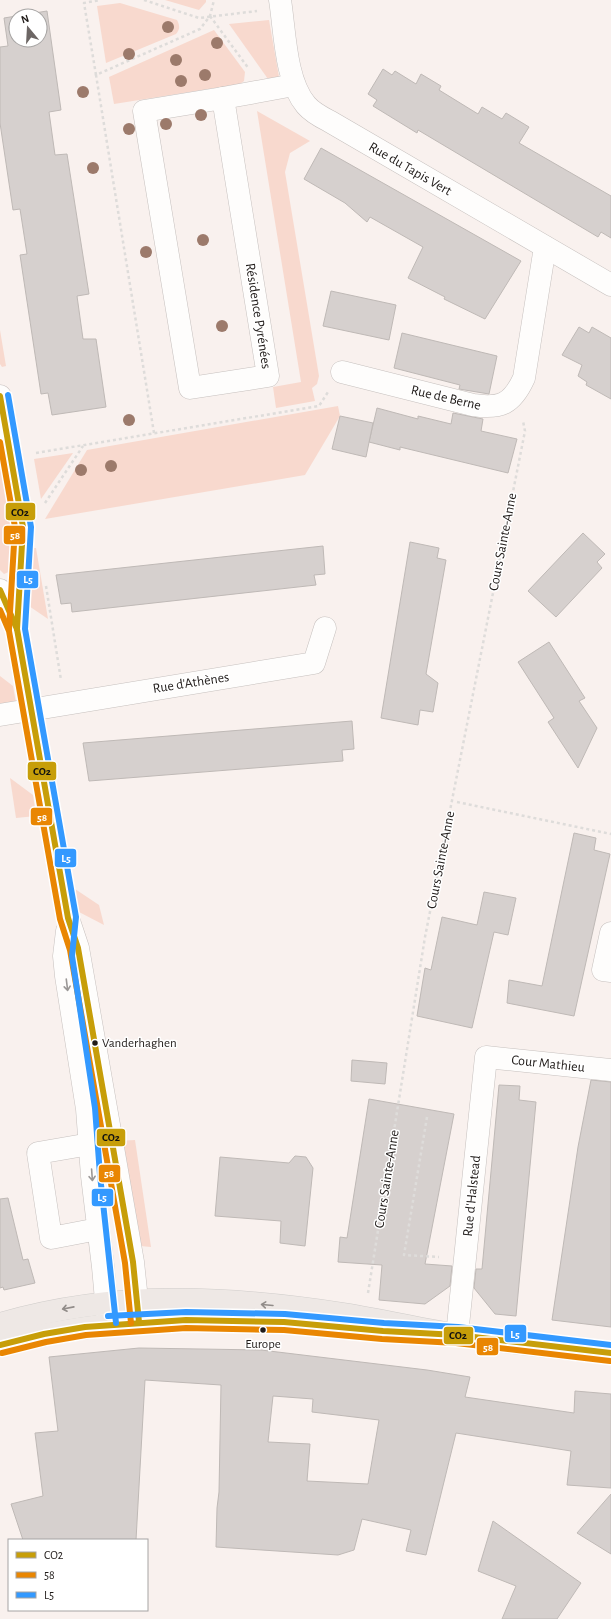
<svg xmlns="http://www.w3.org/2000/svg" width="611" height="1619" viewBox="0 0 611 1619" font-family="'Alegreya Sans',sans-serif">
  <rect width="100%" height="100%" fill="#f9f1ee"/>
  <g fill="#f8d9ce">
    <path d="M165 0H206V2L199 10Z"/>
    <path d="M120 3 177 20C180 26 180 29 176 34L106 63 97 6Z"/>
    <path d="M269 20 279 77 268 79 229 24Z"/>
    <path d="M214 30 245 72 244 81 240 84 114 104 109 77Z"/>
    <path d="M257 111 310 141 290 153 285 172 319 376 317 384 312 388 315 401 276 408 273 387 301 382Z"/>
    <path d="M0 330 6 366 2 367 0 364Z"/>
    <path d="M338 406 340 416 305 475 45 519 87 450Z"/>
    <path d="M73 453 41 499 34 459Z"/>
    <path d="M4 468 13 518 11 571 4 574 0 570V469Z"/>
    <path d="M29 548H36L48 619 26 604Z"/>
    <path d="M0 676 13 686 16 703 0 706Z"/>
    <path d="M10 778 33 795 36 816 16 818Z"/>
    <path d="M75 889 99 905 104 925 79 912Z"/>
    <path d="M135 1140 151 1247 140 1246 116 1141Z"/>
  </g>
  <g fill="#d6d0ce" stroke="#bfb9b6" fill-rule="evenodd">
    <path d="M47 11 61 110 49 112 55 155 67 154 89 294 77 296 83 339H96L106 407 52 415 48 393 41 394 20 255 27 254 20 209 13 210 0 123V47L8 46 4 18ZM16 16H40V40H16Z"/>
    <path d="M383 69 392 75 395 71 416 84 421 74 441 86 439 90 478 114 482 107 502 119 506 113 529 127 519 143 611 196V238L601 232 598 237 418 130 417 133 373 106 377 100 368 94Z"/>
    <path d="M321 148 521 261 485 319 444 299 445 297 408 278 423 247 370 217 367 222 345 203 304 179Z"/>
    <path d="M331 291 396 305 389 340 323 326Z"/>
    <path d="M579 327 589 333 592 327 611 338V399L586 385 587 382 578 376 582 365 562 355Z"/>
    <path d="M402 333 497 356 489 394 459 389 460 385 394 368Z"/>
    <path d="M377 408 418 419V416L451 424 453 413 483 419 481 431 517 439 508 473 400 447V450L369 442Z"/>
    <path d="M340 416 373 423 366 457 332 449Z"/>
    <path d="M583 533 605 554 597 562 602 568 556 617 528 591Z"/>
    <path d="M410 542 439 548 437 558 446 560 426 674 438 683 433 712 420 710 418 725 381 718Z"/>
    <path d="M323 546 325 574 314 575 316 585 72 612 71 603 61 604 56 575Z"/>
    <path d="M549 642 585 698 579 701 597 728 578 768 548 722 554 718 518 662Z"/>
    <path d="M352 721 354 749 342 750 343 761 89 781 83 743Z"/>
    <path d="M574 833 596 838 594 850 610 854 574 1016 507 1003 509 980 542 986Z"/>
    <path d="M484 892 516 898 508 935 494 932 472 1028 417 1016 425 968 431 970 442 917 477 925Z"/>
    <path d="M352 1060 387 1063 385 1084 351 1081Z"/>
    <path d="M591 1080 611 1082V1327L552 1320 578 1147Z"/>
    <path d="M499 1085 520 1086 519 1100 536 1102 516 1316 495 1314 474 1288 476 1269H482Z"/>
    <path d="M369 1099 454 1114 425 1264 452 1266 450 1286 425 1304 379 1300 382 1265 338 1262 340 1237 347 1238Z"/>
    <path d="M295 1156 306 1157 313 1168 305 1246 280 1243 281 1221 215 1216 220 1157 289 1163Z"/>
    <path d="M8 1198 23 1260 28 1259 35 1283 4 1290 3 1287 0 1288V1199Z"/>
    <path d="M139 1348 261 1350 427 1370 470 1377 465 1397 574 1413 575 1391 611 1394V1488L567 1485 571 1451 456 1433 426 1555 406 1551 411 1530 362 1519 354 1550 338 1555 216 1547 217 1508 219 1492 221 1385 145 1380 136 1540H23L11 1504 43 1496 35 1433 58 1431 49 1357ZM273 1396 313 1399 312 1412 379 1420 368 1484 307 1481 310 1444 268 1442Z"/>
    <path d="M611 1494V1554L577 1533Z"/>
    <path d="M493 1521 581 1583 557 1619H502L516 1586 478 1571Z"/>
  </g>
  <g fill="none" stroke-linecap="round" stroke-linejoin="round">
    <defs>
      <g id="minor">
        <path d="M280 0C285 31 285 80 306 105 312 112 321 117 329 121L611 285"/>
        <path d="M223 98 268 376 190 388 144 111Z"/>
        <path d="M223 98 294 85"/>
        <path d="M342 372 473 405C501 409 512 404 524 378L545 247"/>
        <path d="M0 396 23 527 17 624"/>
        <path d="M0 590 17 629 68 918 78 948 133 1262 139 1319"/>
        <path d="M0 715 314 663 325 628"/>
        <path d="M67 931 64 956 66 976 87 1109 92 1176 103 1267 108 1322"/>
        <path d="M611 933 603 970 611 971"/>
        <path d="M90 1144 38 1153 51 1238 98 1229"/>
        <path d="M457 1335 486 1057 611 1070"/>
      </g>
      <g id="major">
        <path d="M0 1324C115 1290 227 1296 344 1314 382 1320 419 1329 457 1335 508 1343 560 1348 611 1353"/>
        <path d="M0 1345C101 1318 208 1315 312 1324"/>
      </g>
    </defs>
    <use href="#minor" stroke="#c6c0be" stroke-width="23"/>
    <use href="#major" stroke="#d0cdcb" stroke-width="23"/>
    <g stroke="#dedcda" stroke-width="2.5" stroke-dasharray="3 3" stroke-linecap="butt">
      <path d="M144 0 199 18 257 11"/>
      <path d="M210 16 249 69"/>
      <path d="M96 75 84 3 100 0"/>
      <path d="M154 433 96 75 200 29 210 16 214 0"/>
      <path d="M36 453 319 406 328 392"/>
      <path d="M45 503 83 446"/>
      <path d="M46 586 61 680"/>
      <path d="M457 802 611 834"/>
      <path d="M427 1117 404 1255 439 1257"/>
      <path d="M368 1293 425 937 525 431 523 421"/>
    </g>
    <use href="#minor" stroke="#fefdfc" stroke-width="22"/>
    <use href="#major" stroke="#eee8e5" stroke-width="22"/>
    <defs>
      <g id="bus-1">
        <path d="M0 396 23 527 17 629"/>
        <path d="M0 590 17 629 68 918 78 948 133 1262 139 1322"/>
        <path d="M0 1345 44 1334 85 1327 186 1320 284 1322 383 1331 457 1335 611 1353"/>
      </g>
      <g id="bus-2">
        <path d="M0 442 15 527 9 629"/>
        <path d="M0 610 9 631 60 919 70 950 125 1263 131 1323"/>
        <path d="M2 1353 46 1342 86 1335 186 1328 284 1330 382 1339 456 1343 610 1361"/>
      </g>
      <g id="bus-3">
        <path d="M8 395 31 527 25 629 76 917 72 956 95 1108 100 1175 116 1323"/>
        <path d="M108 1316 186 1312 285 1314 384 1323 458 1327 611 1345"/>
      </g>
    </defs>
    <use href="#bus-1" stroke="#fff" stroke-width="9"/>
    <use href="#bus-2" stroke="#fff" stroke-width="9"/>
    <use href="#bus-3" stroke="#fff" stroke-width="9"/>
    <use href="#bus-1" stroke="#c79e09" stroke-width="6"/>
    <use href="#bus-2" stroke="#e98602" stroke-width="6"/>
    <use href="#bus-3" stroke="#39f" stroke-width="6"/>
  </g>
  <g fill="#9c7a6b">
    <circle cx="168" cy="27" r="6"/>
    <circle cx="217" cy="43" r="6"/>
    <circle cx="129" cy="54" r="6"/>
    <circle cx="176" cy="60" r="6"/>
    <circle cx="205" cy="75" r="6"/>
    <circle cx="181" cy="81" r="6"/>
    <circle cx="83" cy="92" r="6"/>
    <circle cx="201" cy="115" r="6"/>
    <circle cx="166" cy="124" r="6"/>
    <circle cx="129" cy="129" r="6"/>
    <circle cx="93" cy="168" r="6"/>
    <circle cx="203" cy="240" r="6"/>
    <circle cx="146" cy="252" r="6"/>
    <circle cx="222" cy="326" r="6"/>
    <circle cx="129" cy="420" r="6"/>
    <circle cx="111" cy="466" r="6"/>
    <circle cx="81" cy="470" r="6"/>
  </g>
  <defs><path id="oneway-shaft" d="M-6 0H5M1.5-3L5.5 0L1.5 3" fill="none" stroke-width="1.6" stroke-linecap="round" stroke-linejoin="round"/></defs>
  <g stroke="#9a9796">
    <use href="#oneway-shaft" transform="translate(67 985) rotate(83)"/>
    <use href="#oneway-shaft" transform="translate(92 1175) rotate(86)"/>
  </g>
  <g stroke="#918c89">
    <use href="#oneway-shaft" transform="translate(267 1305) rotate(-175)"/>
    <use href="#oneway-shaft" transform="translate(68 1308) rotate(169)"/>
  </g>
  <g fill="#201b19" stroke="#fff" stroke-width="1.5">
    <circle cx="95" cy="1043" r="3.5"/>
    <circle cx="263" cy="1330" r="3.5"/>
  </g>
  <g text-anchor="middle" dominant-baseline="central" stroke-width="3" stroke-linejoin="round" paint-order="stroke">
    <g font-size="13" fill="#201b19" stroke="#fff" text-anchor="start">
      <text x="102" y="1043">Vanderhaghen</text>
      <text x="263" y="1344" text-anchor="middle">Europe</text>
    </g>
    <g font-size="14" fill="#201b19" stroke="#fff">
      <text transform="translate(410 169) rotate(30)">Rue du Tapis Vert</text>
      <text transform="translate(258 316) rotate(81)">Résidence Pyrénées</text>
      <text transform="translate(446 398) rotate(13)">Rue de Berne</text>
      <text transform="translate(503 542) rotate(-79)">Cours Sainte-Anne</text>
      <text transform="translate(191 683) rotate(-9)">Rue d'Athènes</text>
      <text transform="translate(441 860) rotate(-79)">Cours Sainte-Anne</text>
      <text transform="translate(548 1064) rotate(6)">Cour Mathieu</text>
      <text transform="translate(387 1179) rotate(-81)">Cours Sainte-Anne</text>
      <text transform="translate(472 1196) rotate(-84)">Rue d'Halstead</text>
    </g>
  </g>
  <g stroke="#fff" stroke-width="1.5">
    <rect x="5" y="502" width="31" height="19" rx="4" fill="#c79e09"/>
    <rect x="3" y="525" width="23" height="20" rx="4" fill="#e98602"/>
    <rect x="16" y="570" width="23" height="19" rx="4" fill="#39f"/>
    <rect x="27" y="761" width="30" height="20" rx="4" fill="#c79e09"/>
    <rect x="30" y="807" width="23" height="19" rx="4" fill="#e98602"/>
    <rect x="54" y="848" width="23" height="20" rx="4" fill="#39f"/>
    <rect x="96" y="1128" width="30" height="19" rx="4" fill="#c79e09"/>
    <rect x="98" y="1164" width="23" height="19" rx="4" fill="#e98602"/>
    <rect x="91" y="1188" width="23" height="19" rx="4" fill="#39f"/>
    <rect x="504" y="1324" width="23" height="19" rx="4" fill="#39f"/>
    <rect x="443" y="1326" width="31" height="19" rx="4" fill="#c79e09"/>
    <rect x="476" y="1337" width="23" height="19" rx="4" fill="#e98602"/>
  </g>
  <g font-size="11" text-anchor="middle" font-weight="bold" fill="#fff">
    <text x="15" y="539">58</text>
    <text x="28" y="583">L5</text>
    <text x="42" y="821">58</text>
    <text x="66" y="862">L5</text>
    <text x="109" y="1177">58</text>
    <text x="102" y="1201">L5</text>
    <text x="515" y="1338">L5</text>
    <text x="488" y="1351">58</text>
  </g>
  <g font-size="11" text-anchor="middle" font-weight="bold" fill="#111">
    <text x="20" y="516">CO2</text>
    <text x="42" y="775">CO2</text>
    <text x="111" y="1141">CO2</text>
    <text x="458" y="1339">CO2</text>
  </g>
  <rect x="8" y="1539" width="140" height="72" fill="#ffffff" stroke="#a6a4a3"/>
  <rect x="16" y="1552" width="20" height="6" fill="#c79e09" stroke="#a6a4a3"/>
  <text x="44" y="1559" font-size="12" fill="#201b19">CO2</text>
  <rect x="16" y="1572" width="20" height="6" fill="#e98602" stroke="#a6a4a3"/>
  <text x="44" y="1579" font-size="12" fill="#201b19">58</text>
  <rect x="16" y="1592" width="20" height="6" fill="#3399ff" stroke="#a6a4a3"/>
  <text x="44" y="1599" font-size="12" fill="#201b19">L5</text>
  <g transform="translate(28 28) rotate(342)"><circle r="19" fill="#ffffff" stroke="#a6a4a3"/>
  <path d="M0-3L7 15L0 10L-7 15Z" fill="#6c6664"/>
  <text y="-6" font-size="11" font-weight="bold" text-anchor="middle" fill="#201b19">N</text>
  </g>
</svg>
